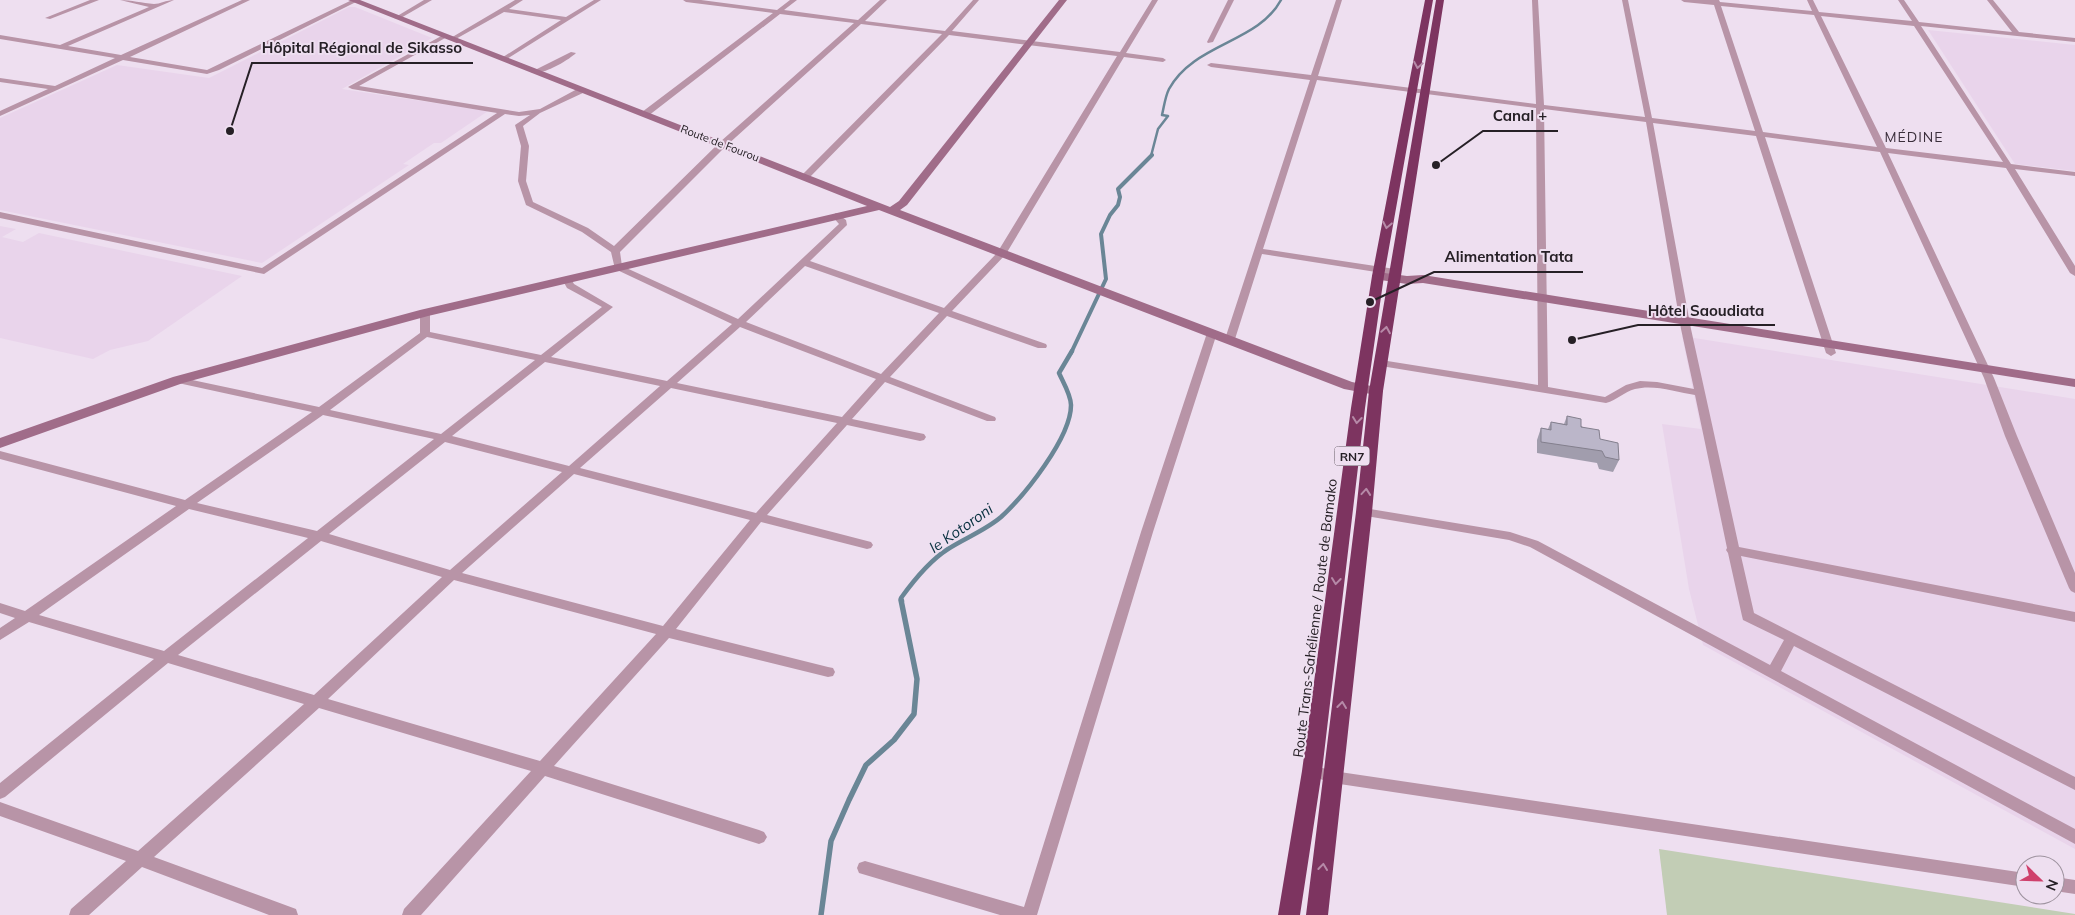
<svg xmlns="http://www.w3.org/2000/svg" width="2075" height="915" viewBox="0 0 2075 915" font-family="Mulish,sans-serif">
  <rect width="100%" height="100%" fill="#eedff0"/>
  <g fill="#e9d4eb">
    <path d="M349 7H355L432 38 342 89 488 111 441 143H434L403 164 409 165 262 263 0 210V118L117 65 209 78Z"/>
    <path d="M1928 30 2075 45V171L2015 164Z"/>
    <path d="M0 226 16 229 2 237 23 242 39 233 242 276 148 341 110 350 93 359 0 338Z"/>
    <path d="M1682 336 2075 399V849L1703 645 1689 589 1662 424 1701 429Z"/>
  </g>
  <path fill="#c2cdb5" d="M1659 849 2075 914V915H1667Z"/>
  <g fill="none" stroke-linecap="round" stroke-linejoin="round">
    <path stroke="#6a8696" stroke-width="2.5" d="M1151 156 1158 129 1168 116 1162 115C1164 107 1165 97 1169 89 1194 43 1258 43 1281 0"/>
    <path stroke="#6a8696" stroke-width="4" d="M1071 353 1106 279 1101 234 1110 215 1118 205 1120 197 1118 189 1152 155"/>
    <path stroke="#6a8696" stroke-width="4.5" d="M902 601 901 598C914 580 929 561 948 549 965 538 986 530 1001 517 1024 496 1071 438 1071 405 1071 395 1063 382 1059 373L1072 351"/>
    <path stroke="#6a8696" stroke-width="5.5" d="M821 915 831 841 849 800 866 765 894 740 914 714 917 679 901 600"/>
    <g fill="#b894a7" fill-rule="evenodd">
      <path d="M90 0H99L50 19 45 18Z"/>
      <path d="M120 0C131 0 142 3 154 4 160 4 166 0 174 0L68 46 121 55 242 0H250L130 57 207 70 352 0 358 1 219 70 207 74 123 60 0 116V111L48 89 0 82V78L55 86 115 58 0 39V35L60 45 149 7Z"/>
      <path d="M424 0H432L399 19 394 18Z"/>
      <path d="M515 0H523L509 9 566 17 594 0H601L505 60 500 59 561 20 504 12 454 40 449 39Z"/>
      <path d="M683 0H701L777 10 790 0H797L784 10 858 20 880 0H887L865 21 945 31 973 0H979L952 31 1120 52 1152 0H1158L1126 53 1163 58 1166 60 1163 62 1124 57 1006 254 952 311 1046 344 1047 346 1046 348H1038L947 316 890 377 995 417 996 419 995 421H987L885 382 852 419 924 434 926 437 924 440 920 441 847 425 767 515 871 542 873 545 871 548 867 549 761 522 676 629 828 667 833 668 835 672 833 676 828 677 669 638 554 766 759 830 764 832 767 837 764 842 759 844 545 776 421 915H402L404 909 531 771 319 708 154 857 296 909 298 915H269L142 867 89 915H69L71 909 126 861 0 816V802L138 851 304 704 168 663 5 797 0 799V783L154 659 29 622 0 640V628L15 618 0 613V603L25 611 176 506 0 459V451L185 500 312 412 178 383 174 382 173 380 174 378 178 377 319 407 420 333V313L425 310 430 313V332L541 355 602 307 567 288 562 279 567 276 570 277 574 284 613 307 551 357 667 381 732 324 615 269 611 252 582 232 526 205 518 181 521 146 515 125 530 115 519 116 505 114 264 274 0 218V212L262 268 497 113 352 89 348 87 445 34 447 35V37L359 86 519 112 540 109 579 88H585V92L540 113 523 126 529 146 526 181 533 202 588 228 614 246 720 142 854 23 780 14 648 116H642V112L773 13 686 2ZM861 24 942 34 803 174V178H809L949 35 1117 56 997 253 944 308 810 261 847 225 846 220 836 213 832 216 839 224 738 319 622 266 620 252 726 146ZM805 266 939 313 881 374 746 322ZM740 327 876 379 842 417 677 383ZM427 337 535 360 441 434 330 410ZM545 362 660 386 569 466 452 436ZM671 388 837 423 756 513 580 468ZM323 415 434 439 317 531 197 503ZM445 442 562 472 450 570 329 534ZM574 474 750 520 663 626 462 573ZM189 509 308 538 164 651 39 615ZM321 541 442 577 314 695 178 655ZM454 580 656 634 540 761 328 699Z"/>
      <path d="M1228 0H1234L1213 42 1208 43 1207 42Z"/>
      <path d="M1336 0H1342L1318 76 1536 104 1532 0H1538L1544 105 1645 117 1622 0H1628L1652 118 1755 131 1714 5 1684 2 1681 0H1719L1720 2 1812 11 1807 0H1813L1819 12 1912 21 1898 0H1904L1919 22 2012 32 1987 0H1993L2019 32 2075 38V42L1921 26 2011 164 2075 172V176L2015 169 2075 266V276L2070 273 2006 168 1888 153 1994 378 2017 436 2075 573V593L2071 591 2069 588 2005 436 1984 378 1880 152 1765 137 1836 353 1831 356 1826 353 1756 136 1653 123 1691 329 1739 547 2075 612V622L1741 556 1754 613 2075 777V790L1794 646 1781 671 2075 829V844L1530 547 1509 540 1360 515 1358 512 1360 509 1364 508 1510 532 1538 541 1770 665 1784 640 1743 620 1742 616 1728 553 1726 550 1727 548 1695 395C1677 392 1653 384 1635 389 1624 392 1617 400 1606 403L1381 366 1376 363 1381 360 1538 385 1536 108 1317 80 1263 249 1395 269 1400 272 1395 275 1262 254 1235 339 1234 341H1226L1225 339 1310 80 1211 67 1207 65 1211 63 1311 75ZM1721 6 1814 15 1877 147 1763 132ZM1821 16 1914 26 2003 162 1886 148ZM1544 109 1646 122 1681 329 1694 389 1657 382 1640 381 1626 385 1605 397 1548 387Z"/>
      <path d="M571 52 576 53C569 60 540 77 531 72Z"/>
      <path d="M1212 330 1217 333 1153 532 1037 915H1000L859 873 857 868 859 863 865 861 1024 907 1141 532 1207 333Z"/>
      <path d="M1312 765 1333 771 2025 873V887L1333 783 1307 775 1305 771 1307 767Z"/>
      <path d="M2055 877 2075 880V894L2055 891Z"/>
    </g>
    <g fill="#a06c89" fill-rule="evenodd">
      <path d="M348 0H360L890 207 899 201 1059 0H1067L907 205 900 210 1352 382 1381 388 1383 391 1381 394 1376 395 1344 389 879 210 428 316 183 383 0 448V438L173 377 420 310 867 206Z"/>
      <path d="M1378 272 1407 276 1423 275 2075 379V387L1423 283 1407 284 1374 279 1372 276 1374 273Z"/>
    </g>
    <g fill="#7d3460" fill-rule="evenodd">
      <path d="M1425 0H1433L1384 276 1365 408 1322 771 1300 915H1278L1302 771 1351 408 1372 276Z"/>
      <path d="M1436 0H1444L1383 391 1372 512 1328 915H1306L1356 512 1369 391Z"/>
    </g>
  </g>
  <path fill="#a19dad" d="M1567 416 1600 439 1619 460 1613 472 1599 469 1597 463 1537 453V440L1541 428 1548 429 1551 422 1564 424Z"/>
  <path fill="#bbb6c9" stroke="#837f8d" d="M1567 416 1581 419V427L1599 430 1600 439 1618 443 1619 460 1605 457 1602 451 1541 442V428L1551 430V422L1567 425Z"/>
  <defs><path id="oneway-chevron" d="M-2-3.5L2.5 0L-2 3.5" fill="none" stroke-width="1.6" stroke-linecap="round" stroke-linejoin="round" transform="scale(1.25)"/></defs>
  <g stroke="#b68aa8">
    <use href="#oneway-chevron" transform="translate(1418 65) rotate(100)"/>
    <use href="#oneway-chevron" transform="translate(1387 225) rotate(101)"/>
    <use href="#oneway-chevron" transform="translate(1386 330) rotate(-81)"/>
    <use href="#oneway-chevron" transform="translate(1357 420) rotate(97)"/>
    <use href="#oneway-chevron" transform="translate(1366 492) rotate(-85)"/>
    <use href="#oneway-chevron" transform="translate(1336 581) rotate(97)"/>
    <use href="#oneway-chevron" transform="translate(1342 705) rotate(-83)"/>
    <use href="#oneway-chevron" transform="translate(1323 867) rotate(-83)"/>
  </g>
  <g text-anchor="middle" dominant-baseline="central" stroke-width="4" stroke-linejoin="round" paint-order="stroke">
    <g font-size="11" fill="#262026" stroke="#eedff0">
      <text transform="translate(720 143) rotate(21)">Route de Fourou</text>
    </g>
    <rect fill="#eedff0" stroke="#625963" stroke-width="1" x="1334.5" y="446.5" width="35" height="19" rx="4"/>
    <g font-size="12" font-weight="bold" fill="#262026">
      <text x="1352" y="456">RN7</text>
    </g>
    <g font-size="14" letter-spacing="1" fill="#3b2f3c" stroke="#eedff0">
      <text x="1914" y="137">MÉDINE</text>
    </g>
    <g font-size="14" fill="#262026" stroke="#eedff0">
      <text transform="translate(1315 618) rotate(-83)">Route Trans-Sahélienne / Route de Bamako</text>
    </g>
    <g font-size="15" font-style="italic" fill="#093140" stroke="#eedff0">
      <text transform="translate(961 528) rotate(-35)">le Kotoroni</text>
    </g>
  </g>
  <path fill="none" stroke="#262026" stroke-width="2" d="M230 131L252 63H473M1436 165L1483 131H1558M1370 302L1434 272H1583M1572 340L1638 325H1775"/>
  <g fill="#262026" stroke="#eedff0" stroke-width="2">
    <circle cx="230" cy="131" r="5"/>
    <circle cx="1436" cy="165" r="5"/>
    <circle cx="1370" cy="302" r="5"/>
    <circle cx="1572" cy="340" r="5"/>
  </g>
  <g font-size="15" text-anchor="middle" font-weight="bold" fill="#262026" stroke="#eedff0" stroke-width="4" stroke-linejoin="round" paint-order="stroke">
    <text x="362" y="53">Hôpital Régional de Sikasso</text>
    <text x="1520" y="121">Canal +</text>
    <text x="1509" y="262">Alimentation Tata</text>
    <text x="1706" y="316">Hôtel Saoudiata</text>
  </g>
  <g transform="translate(2040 880) rotate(113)"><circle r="24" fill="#eedff0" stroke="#9e939f"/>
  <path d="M0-4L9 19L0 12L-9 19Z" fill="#cf416c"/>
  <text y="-8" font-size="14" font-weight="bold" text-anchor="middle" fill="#262026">N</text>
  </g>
</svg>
